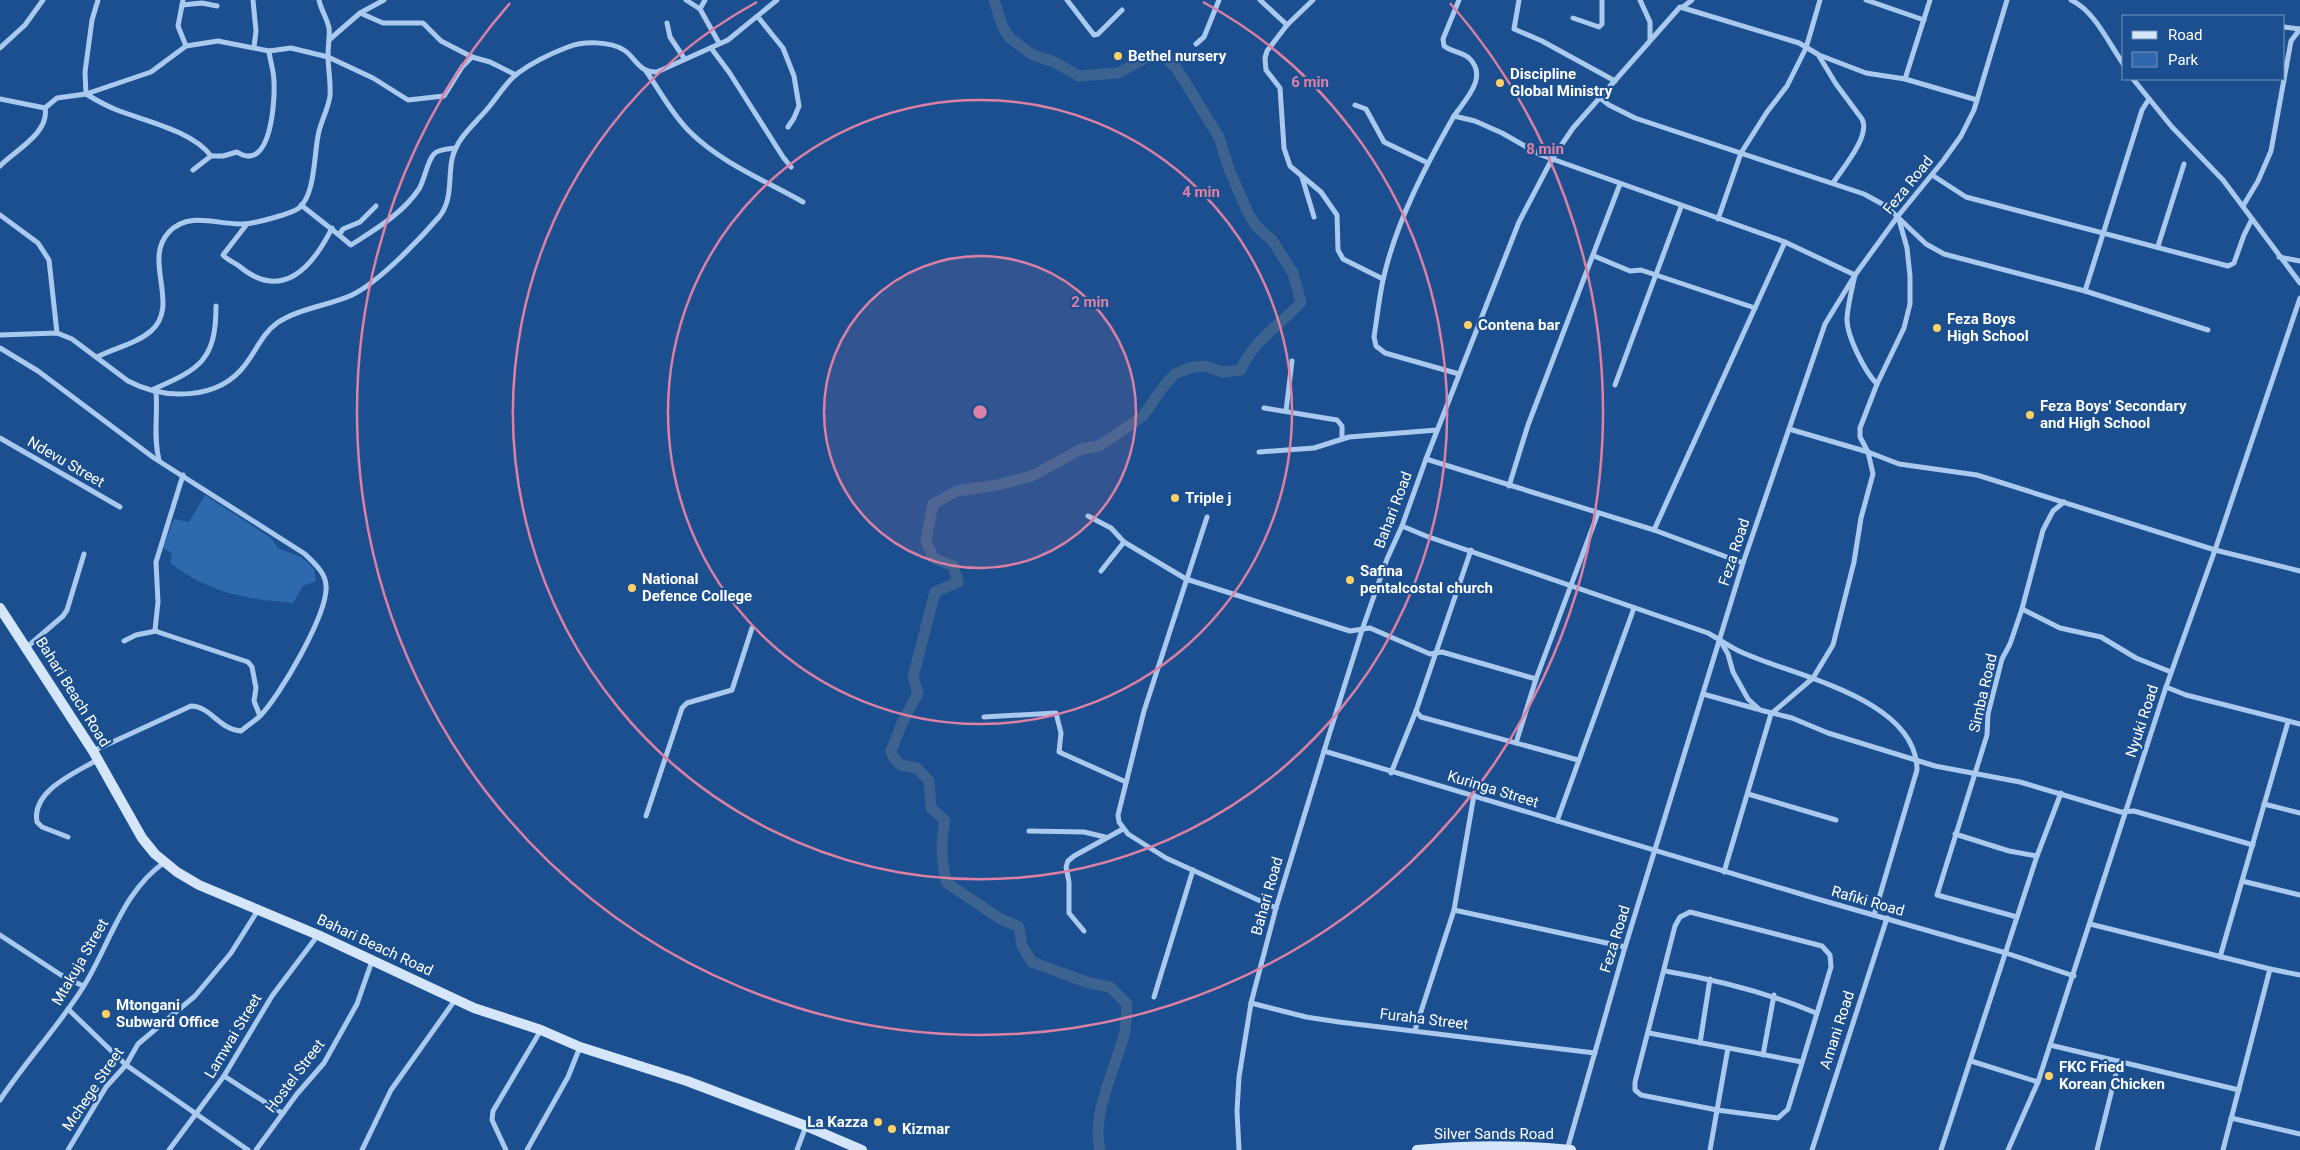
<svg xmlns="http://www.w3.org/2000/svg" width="2300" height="1150" viewBox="0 0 2300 1150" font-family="Roboto,sans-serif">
  <rect width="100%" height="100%" fill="#1b4f8f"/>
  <path fill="#2e69ad" d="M205 495 271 538 278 548 301 557 314 569 316 581 303 586 293 603C244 599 210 593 170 563L172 553 163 548 174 519 189 522Z"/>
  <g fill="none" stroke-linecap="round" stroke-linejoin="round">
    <path stroke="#3c6290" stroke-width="11" d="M994 0 1003 28 1010 38 1031 54 1054 62 1079 76 1118 73 1146 58 1165 57 1177 69 1219 137 1229 169 1248 213 1257 227 1272 240 1293 273 1301 302C1281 325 1253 340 1241 370L1223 372 1204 366 1189 368 1175 374 1163 387 1143 416 1099 446 1081 449 1032 476 997 485 957 491 933 504 926 540 933 558 953 566 958 582 935 592 913 677 918 693 902 723 891 751 894 758 901 765 917 768 929 781 931 808 945 821C940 842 941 861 947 883L999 918 1019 927 1022 946 1032 962 1086 982 1110 987 1127 1004C1126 1014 1127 1025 1124 1035 1115 1069 1091 1116 1100 1150"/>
    <g stroke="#a9c9ee" stroke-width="5">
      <path d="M98 0 92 20 85 72 86 94C96 100 106 106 117 110 145 121 193 131 211 156"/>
      <path d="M183 0 178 26 186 46"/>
      <path d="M253 0 256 31 254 47"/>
      <path d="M686 0 700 9"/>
      <path d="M705 0 700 9 719 43"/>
      <path d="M1067 0 1094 35 1098 34 1122 10"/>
      <path d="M1260 0 1287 25"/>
      <path d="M1313 0 1287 25 1267 51 1265 58 1266 70 1280 88 1284 148 1290 166 1321 192 1337 215 1338 250 1343 259 1383 279"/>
      <path d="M1459 0 1443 39 1444 46C1452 52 1462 52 1469 58 1489 77 1465 100 1454 116L1475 121 1502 133 1541 155 1785 242 1855 275C1852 289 1848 304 1847 318 1846 335 1865 372 1877 384"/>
      <path d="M1519 0 1514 29 1542 41 1615 81"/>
      <path d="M1640 0 1650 22V39"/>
      <path d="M1866 0 1924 20"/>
      <path d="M2071 0C2095 11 2109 44 2124 65"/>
      <path d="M182 5 202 3 217 6"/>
      <path d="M1683 7 1692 0"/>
      <path d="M360 13 383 23H423L441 41 472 57"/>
      <path d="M758 17 783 48 794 76 799 106 794 118 788 127"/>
      <path d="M1573 18 1599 27 1602 24V0"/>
      <path d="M667 23 670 37 684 58"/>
      <path d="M2284 27 2300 29"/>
      <path d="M329 40 360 13 384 0"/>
      <path d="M1196 44 1204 37 1219 0"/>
      <path d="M0 48 25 25 43 0"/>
      <path d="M711 48 729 72 783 157 791 167"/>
      <path d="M1819 56 1836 84 1862 119C1871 136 1842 169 1833 183"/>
      <path d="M646 71C660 91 671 113 689 131 721 163 764 180 803 202"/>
      <path d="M1905 79 1930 0"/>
      <path d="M2133 79 2172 127 2223 180 2300 283"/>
      <path d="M1600 98 1609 105 1635 118 1864 194 1886 206 1926 244 1944 254 2085 291 2208 330"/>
      <path d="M0 99 45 108 57 98 86 94 151 72 186 46 218 41 269 51 291 48 328 57 373 78 408 100 444 96 462 67 472 57 490 62 516 75"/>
      <path d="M1355 105 1366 109 1384 142 1428 163"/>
      <path d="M1454 116C1425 167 1396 222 1383 280 1379 299 1377 318 1374 337L1376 346 1385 353 1459 374"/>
      <path d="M0 166C14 151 50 133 45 108"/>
      <path d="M193 170 211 156H223L237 152C271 174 275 101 274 82 274 71 270 61 269 51"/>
      <path d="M1932 175 1966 197 2228 266 2234 263 2244 235 2252 219"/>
      <path d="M1302 177 1314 217"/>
      <path d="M301 205 339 235 343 229 360 222 376 206"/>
      <path d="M2243 206 2258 181 2271 151 2291 41 2300 29"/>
      <path d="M0 215 38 243 49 260 57 333"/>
      <path d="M1718 219 1741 153 1767 112 1787 86 1806 48 1820 0"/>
      <path d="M247 224 223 255C227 260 234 262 239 266 282 302 312 268 332 228"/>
      <path d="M339 235 351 245C376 229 402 214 419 189 425 179 427 161 434 154 438 149 450 149 456 148"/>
      <path d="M2158 246 2184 164"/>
      <path d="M1594 256 1630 271 1641 270 1755 308"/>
      <path d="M2279 257 2300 261"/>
      <path d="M2085 291 2142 110 2149 99"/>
      <path d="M0 335 57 333 72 339 128 381C164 400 218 401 245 365 256 351 263 333 277 323 299 308 328 306 352 295 379 282 419 240 439 217 453 200 448 179 452 159 457 137 475 124 489 107 499 95 506 82 518 73 532 63 552 53 568 47 583 41 610 41 624 50 636 58 639 73 657 72L728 40 777 0"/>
      <path d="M0 348 38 371 154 458 305 554C314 563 325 572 326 585 329 612 279 698 259 717 253 722 247 726 241 731 220 730 210 706 191 706L93 751"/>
      <path d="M97 357C114 348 136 344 151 331 181 305 142 260 169 232 192 208 224 229 252 223 262 221 291 214 299 208 315 195 314 156 318 136 320 123 328 110 330 96 331 82 328 69 328 55 328 46 330 37 329 28 327 18 321 10 319 0"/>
      <path d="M1615 385 1681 207"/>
      <path d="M154 389C200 369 216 360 216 306"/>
      <path d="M153 390 156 392C158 415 153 437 159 460"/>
      <path d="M1264 408 1337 420 1342 426V439"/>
      <path d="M1286 411 1292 361"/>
      <path d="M1789 429 1868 452 1899 464 1977 475 2215 550 2300 571"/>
      <path d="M0 438 120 507"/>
      <path d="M1259 452 1314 448 1349 437 1437 430"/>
      <path d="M1426 459 1654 530 1743 563"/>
      <path d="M183 475 156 562 158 602 155 630 158 632 248 662 252 667 256 688 254 701 260 716"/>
      <path d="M1509 486 1528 425 1620 184"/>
      <path d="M1088 516 1111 528 1124 542 1186 579 1350 631 1370 628 1430 654 1442 652 1536 679"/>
      <path d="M1207 517 1144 711 1118 815 1119 822 1128 834 1166 858 1276 908"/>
      <path d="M1402 526 1426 536 1708 633C1719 639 1730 647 1741 652 1793 676 1917 698 1917 770L1874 915"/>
      <path d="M1654 530 1785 242"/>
      <path d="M1101 571 1124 542"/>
      <path d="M2022 609 2060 628 2101 637 2136 658 2171 672"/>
      <path d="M124 641 136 635 156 631"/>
      <path d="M1721 642 1728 654 1733 672 1748 699 1760 710 1792 718 1828 733 1935 766 2020 782 2121 812 2134 811 2253 845"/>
      <path d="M27 647 63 616 67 610 84 554"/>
      <path d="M2166 687 2186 695 2300 724"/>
      <path d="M1703 694 1757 709"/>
      <path d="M1416 711 1421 717 1578 760"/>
      <path d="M984 717 1056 713 1061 733 1059 752 1126 782"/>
      <path d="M1516 743 1536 679 1598 513"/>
      <path d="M1324 751 1814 898 2006 953 2074 976"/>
      <path d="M1391 773 1416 711 1471 550"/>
      <path d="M1748 794 1836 820"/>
      <path d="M2264 804 2300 813"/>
      <path d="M646 816 682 708 687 703 732 690 752 628"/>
      <path d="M1557 821 1634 608"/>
      <path d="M1029 831 1084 832 1105 837"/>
      <path d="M1955 834 2009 851 2037 856"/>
      <path d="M68 837 42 827 37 822C31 791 75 773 97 760"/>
      <path d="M1724 872 1771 714 1813 678 1833 645 1854 562 1861 518 1873 474 1868 452 1860 437V428L1877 384 1904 328 1910 304V276L1907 248 1898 216"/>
      <path d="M2242 881 2300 895"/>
      <path d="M1454 910 1625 947"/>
      <path d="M1690 912 1822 946 1830 955 1831 967 1788 1109 1778 1118 1717 1110 1641 1095 1635 1090V1082L1675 926 1680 917Z"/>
      <path d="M2017 917 1937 895 1987 735 1988 714 2002 659 2010 644 2022 609 2043 530 2053 511 2064 502"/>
      <path d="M2090 924 2270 969 2300 975"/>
      <path d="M1084 931 1069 913V882L1066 867 1068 861 1074 856 1123 829"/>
      <path d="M0 935 61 975 83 986"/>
      <path d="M2220 957 2288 722"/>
      <path d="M1665 971C1718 980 1766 992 1816 1013"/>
      <path d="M1154 997 1193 870"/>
      <path d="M1251 1003 1306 1017 1339 1022 1595 1053"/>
      <path d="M68 1009 126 1065 248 1150"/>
      <path d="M1415 1030 1454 910 1474 795"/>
      <path d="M1649 1033 1802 1062"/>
      <path d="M1700 1043 1710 979"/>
      <path d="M2050 1045 2239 1090"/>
      <path d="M1763 1055 1774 995"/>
      <path d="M1971 1061 2038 1082"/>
      <path d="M224 1076 282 1113"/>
      <path d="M0 1100C26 1061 57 1028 82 989 109 947 122 891 165 862"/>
      <path d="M2231 1118 2300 1134"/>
      <path d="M68 1150 106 1087 126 1065 138 1044 195 996 231 953 258 910"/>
      <path d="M169 1150 224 1076 272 996 318 935"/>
      <path d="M256 1150 297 1094 324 1063 357 1004 372 961"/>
      <path d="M362 1150 391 1090 455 1000"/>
      <path d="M506 1150 492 1120 493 1111 541 1030"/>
      <path d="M527 1150 568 1077 580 1047"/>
      <path d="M797 1150 806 1126"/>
      <path d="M1239 1150 1237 1111 1239 1077 1251 1003 1276 908 1324 751 1362 630 1387 559 1402 526 1426 459 1519 222 1552 159 1573 128 1680 7 1799 43 1819 55 1866 73 1905 79 1977 100"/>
      <path d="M1567 1150 1625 947 1743 563 1825 324 1855 275 1898 216 1943 161 1961 136 1974 110 2007 0"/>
      <path d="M1710 1150 1728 1048"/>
      <path d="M1812 1150 1887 918"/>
      <path d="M1941 1150 2037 856 2061 793"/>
      <path d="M2008 1150 2038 1082 2166 687 2215 550 2300 298"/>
      <path d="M2097 1150 2119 1061"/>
      <path d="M2223 1150 2270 969"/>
    </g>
    <g stroke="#d6e6fa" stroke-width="10">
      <path d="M0 608 93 751 142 838 155 854 177 872 199 885 318 935 474 1008 541 1030 580 1047 687 1081 806 1126 862 1150"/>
      <path d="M1417 1150C1468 1145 1521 1145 1571 1150"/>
    </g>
  </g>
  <circle cx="980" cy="412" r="156" fill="#dd80a5" fill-opacity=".12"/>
  <g fill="none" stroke="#dd80a5" stroke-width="2.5">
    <circle cx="980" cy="412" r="156"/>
    <circle cx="980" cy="412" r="312"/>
    <path d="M1203 2A467 467 0 1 1 757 2"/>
    <path d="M1450 3A623 623 0 1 1 510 3"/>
  </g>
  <g fill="#ffd166" stroke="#1b4f8f" stroke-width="2">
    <circle cx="1118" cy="56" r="5"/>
    <circle cx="1500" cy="83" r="5"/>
    <circle cx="1468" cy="325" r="5"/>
    <circle cx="1937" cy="328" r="5"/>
    <circle cx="2030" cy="415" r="5"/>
    <circle cx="1175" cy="498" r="5"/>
    <circle cx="1350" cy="580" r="5"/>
    <circle cx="632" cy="588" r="5"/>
    <circle cx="106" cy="1014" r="5"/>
    <circle cx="2049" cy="1076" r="5"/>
    <circle cx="878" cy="1122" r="5"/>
    <circle cx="892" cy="1129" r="5"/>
  </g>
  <g text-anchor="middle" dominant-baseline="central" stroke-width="4.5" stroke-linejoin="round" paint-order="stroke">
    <g font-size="15" font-weight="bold" fill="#fff" stroke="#1b4f8f" text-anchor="start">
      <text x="1128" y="56">Bethel nursery</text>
      <text x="1510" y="74">Discipline<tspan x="1510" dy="17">Global Ministry</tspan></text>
      <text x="1947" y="319">Feza Boys<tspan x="1947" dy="17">High School</tspan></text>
      <text x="1478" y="325">Contena bar</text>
      <text x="2040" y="406">Feza Boys' Secondary<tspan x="2040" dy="17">and High School</tspan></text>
      <text x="1185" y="498">Triple j</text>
      <text x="1360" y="571">Safina<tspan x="1360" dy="17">pentalcostal church</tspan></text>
      <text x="642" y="579">National<tspan x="642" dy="17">Defence College</tspan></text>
      <text x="116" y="1005">Mtongani<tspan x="116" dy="17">Subward Office</tspan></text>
      <text x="2059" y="1067">FKC Fried<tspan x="2059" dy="17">Korean Chicken</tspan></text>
      <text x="868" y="1122" text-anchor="end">La Kazza</text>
      <text x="902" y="1129">Kizmar</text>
    </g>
    <g font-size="15" fill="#fff" stroke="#1b4f8f">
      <text transform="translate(1908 185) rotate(-51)">Feza Road</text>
      <text transform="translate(66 462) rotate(30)">Ndevu Street</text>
      <text transform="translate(1393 510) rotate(-69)">Bahari Road</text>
      <text transform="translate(1734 552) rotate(-72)">Feza Road</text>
      <text transform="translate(73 692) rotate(58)">Bahari Beach Road</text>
      <text transform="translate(1983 693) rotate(-77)">Simba Road</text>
      <text transform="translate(2142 721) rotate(-72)">Nyuki Road</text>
      <text transform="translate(1493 789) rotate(17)">Kuringa Street</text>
      <text transform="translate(1267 896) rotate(-74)">Bahari Road</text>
      <text transform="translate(1868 901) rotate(16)">Rafiki Road</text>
      <text transform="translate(1615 939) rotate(-73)">Feza Road</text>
      <text transform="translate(375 945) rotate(25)">Bahari Beach Road</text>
      <text transform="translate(80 962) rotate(-60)">Mtakuja Street</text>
      <text transform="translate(1424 1019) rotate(7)">Furaha Street</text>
      <text transform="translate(1837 1030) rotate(-72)">Amani Road</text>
      <text transform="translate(233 1036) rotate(-59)">Lamwai Street</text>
      <text transform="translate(295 1076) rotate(-53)">Hostel Street</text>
      <text transform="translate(93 1089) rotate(-56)">Mchege Street</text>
      <text x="1494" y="1134">Silver Sands Road</text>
    </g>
  </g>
  <circle cx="980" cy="412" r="8" fill="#dd80a5" stroke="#1b4f8f" stroke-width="2.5"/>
  <g font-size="15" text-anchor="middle" font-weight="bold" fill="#dd80a5" stroke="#1b4f8f" stroke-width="4.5" stroke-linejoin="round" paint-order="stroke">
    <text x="1310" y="87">6 min</text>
    <text x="1545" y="154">8 min</text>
    <text x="1201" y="197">4 min</text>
    <text x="1090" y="307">2 min</text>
  </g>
  <rect x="2122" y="15" width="162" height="65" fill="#1b4f8f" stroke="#7695bc"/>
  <rect x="2132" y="31" width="25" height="8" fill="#d6e6fa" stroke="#7695bc"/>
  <text x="2168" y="40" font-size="15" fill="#ffffff">Road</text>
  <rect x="2132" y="52" width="25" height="15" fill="#2e69ad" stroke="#7695bc"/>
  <text x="2168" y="65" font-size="15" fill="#ffffff">Park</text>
</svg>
